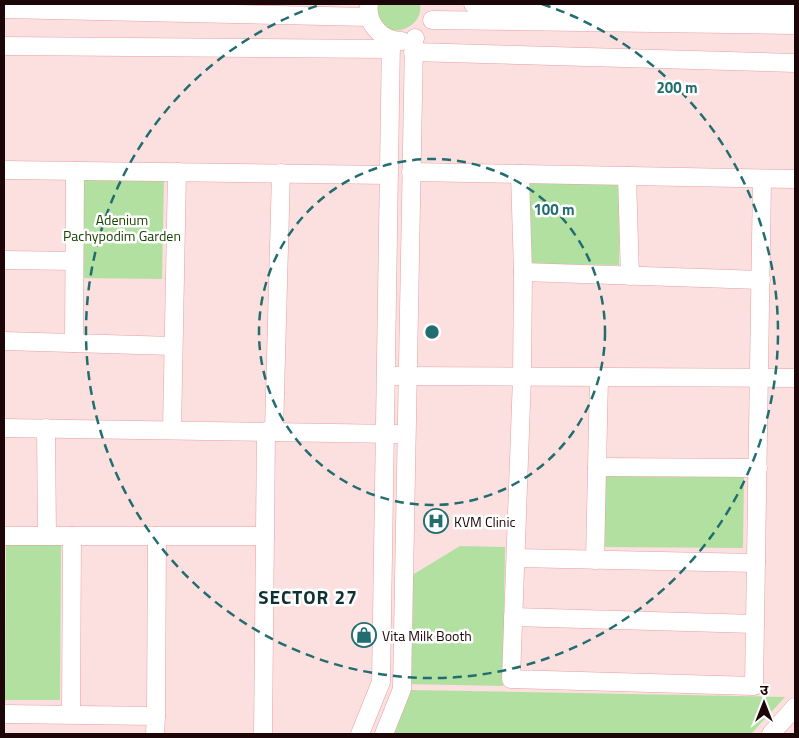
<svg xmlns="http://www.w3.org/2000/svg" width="799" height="738" viewBox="0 0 799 738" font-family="'Titillium Web','Noto Sans Devanagari',sans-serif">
  <rect width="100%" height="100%" fill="#fcdfdf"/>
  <g fill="#b1e0a0">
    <path d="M375 4H420C424 27 390 42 378 19 376 15 376 8 375 4Z"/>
    <path d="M82 175 164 176 162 279 80 278Z"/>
    <path d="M527 178 621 180 619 265 526 264Z"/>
    <path d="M601 473H744L743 548 600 547Z"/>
    <path d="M6 540 61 541 60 700H5Z"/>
    <path d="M460 546 505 547 503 686 407 684 409 577Z"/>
    <path d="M411 690 785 697 751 734H393Z"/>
  </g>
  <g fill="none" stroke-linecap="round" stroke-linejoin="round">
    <defs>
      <g id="minor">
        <path d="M369 4C366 24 382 41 402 41"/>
        <path d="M473 4 795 9"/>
        <path d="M4 9 369 17"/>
        <path d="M432 20 795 25"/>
        <path d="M4 46 391 49"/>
        <path d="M413 52 795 63"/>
        <path d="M4 170 389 175"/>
        <path d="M411 172 795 179"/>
        <path d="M520 174 523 272 522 377 511 679 754 686 762 179"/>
        <path d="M627 176 630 276"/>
        <path d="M4 260 74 261"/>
        <path d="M523 272 761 280"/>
        <path d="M4 341 173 346"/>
        <path d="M74 343 75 171"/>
        <path d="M396 376 795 378"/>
        <path d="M4 428 396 434"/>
        <path d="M46 428 47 536"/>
        <path d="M172 430 177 172"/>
        <path d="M274 432 281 173"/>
        <path d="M597 467 758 468"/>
        <path d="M4 536H265"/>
        <path d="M516 558 756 563"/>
        <path d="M595 560 599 377"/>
        <path d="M513 617 755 624"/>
        <path d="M4 714 156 716 155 734"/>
        <path d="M71 714 72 536"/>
        <path d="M156 716 157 536"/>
        <path d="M263 734 266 431"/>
        <path d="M360 734 381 682 391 40"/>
        <path d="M384 734 402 689 414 41 415 38"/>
        <path d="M771 734 795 707"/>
      </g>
    </defs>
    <use href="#minor" stroke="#e5a1a3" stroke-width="19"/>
    <use href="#minor" stroke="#fff" stroke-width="18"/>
  </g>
  <g fill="none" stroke="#226d6f" stroke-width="2.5" stroke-dasharray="9 6">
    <circle cx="432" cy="332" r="173"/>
    <path d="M542 4A346 346 0 1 1 322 4"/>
  </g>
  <defs>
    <symbol id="hospital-ring" viewBox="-11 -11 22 22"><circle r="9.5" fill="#fff" stroke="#226d6f" stroke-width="1.5"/><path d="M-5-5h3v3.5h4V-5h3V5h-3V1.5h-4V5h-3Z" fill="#226d6f"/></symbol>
    <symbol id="shop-ring" viewBox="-11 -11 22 22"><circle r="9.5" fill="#fff" stroke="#226d6f" stroke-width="1.5"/><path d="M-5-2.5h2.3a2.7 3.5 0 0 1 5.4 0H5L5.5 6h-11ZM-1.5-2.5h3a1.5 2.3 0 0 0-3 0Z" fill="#226d6f"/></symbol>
  </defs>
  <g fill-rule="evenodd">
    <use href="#hospital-ring" x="422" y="507" width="28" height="28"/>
    <use href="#shop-ring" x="350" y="621" width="28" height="28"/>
  </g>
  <g text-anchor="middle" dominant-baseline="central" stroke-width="5" stroke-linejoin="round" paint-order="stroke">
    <g font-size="14" fill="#194500" stroke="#fff">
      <text x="122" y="219">Adenium<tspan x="122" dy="16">Pachypodim Garden</tspan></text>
    </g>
    <g font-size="14" fill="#1d0608" stroke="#fff" text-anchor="start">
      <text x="454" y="521">KVM Clinic</text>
      <text x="382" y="635">Vita Milk Booth</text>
    </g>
    <g font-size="19" font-weight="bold" letter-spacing="1" fill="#0e3132" stroke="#fff">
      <text x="308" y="596">SECTOR 27</text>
    </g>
  </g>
  <circle cx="432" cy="332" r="8" fill="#226d6f" stroke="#fff" stroke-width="2.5"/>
  <g font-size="15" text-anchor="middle" font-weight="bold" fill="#226d6f" stroke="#fff" stroke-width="5" stroke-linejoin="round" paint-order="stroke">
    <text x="677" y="93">200 m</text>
    <text x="554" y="215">100 m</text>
  </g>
  <rect width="799" height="738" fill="none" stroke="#1d0608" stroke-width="10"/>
  <g transform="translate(764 703)" stroke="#ffffff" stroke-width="4" paint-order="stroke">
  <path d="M0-4L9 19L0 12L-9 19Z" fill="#1d0608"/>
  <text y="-8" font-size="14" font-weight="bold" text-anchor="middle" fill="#1d0608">उ</text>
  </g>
</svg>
